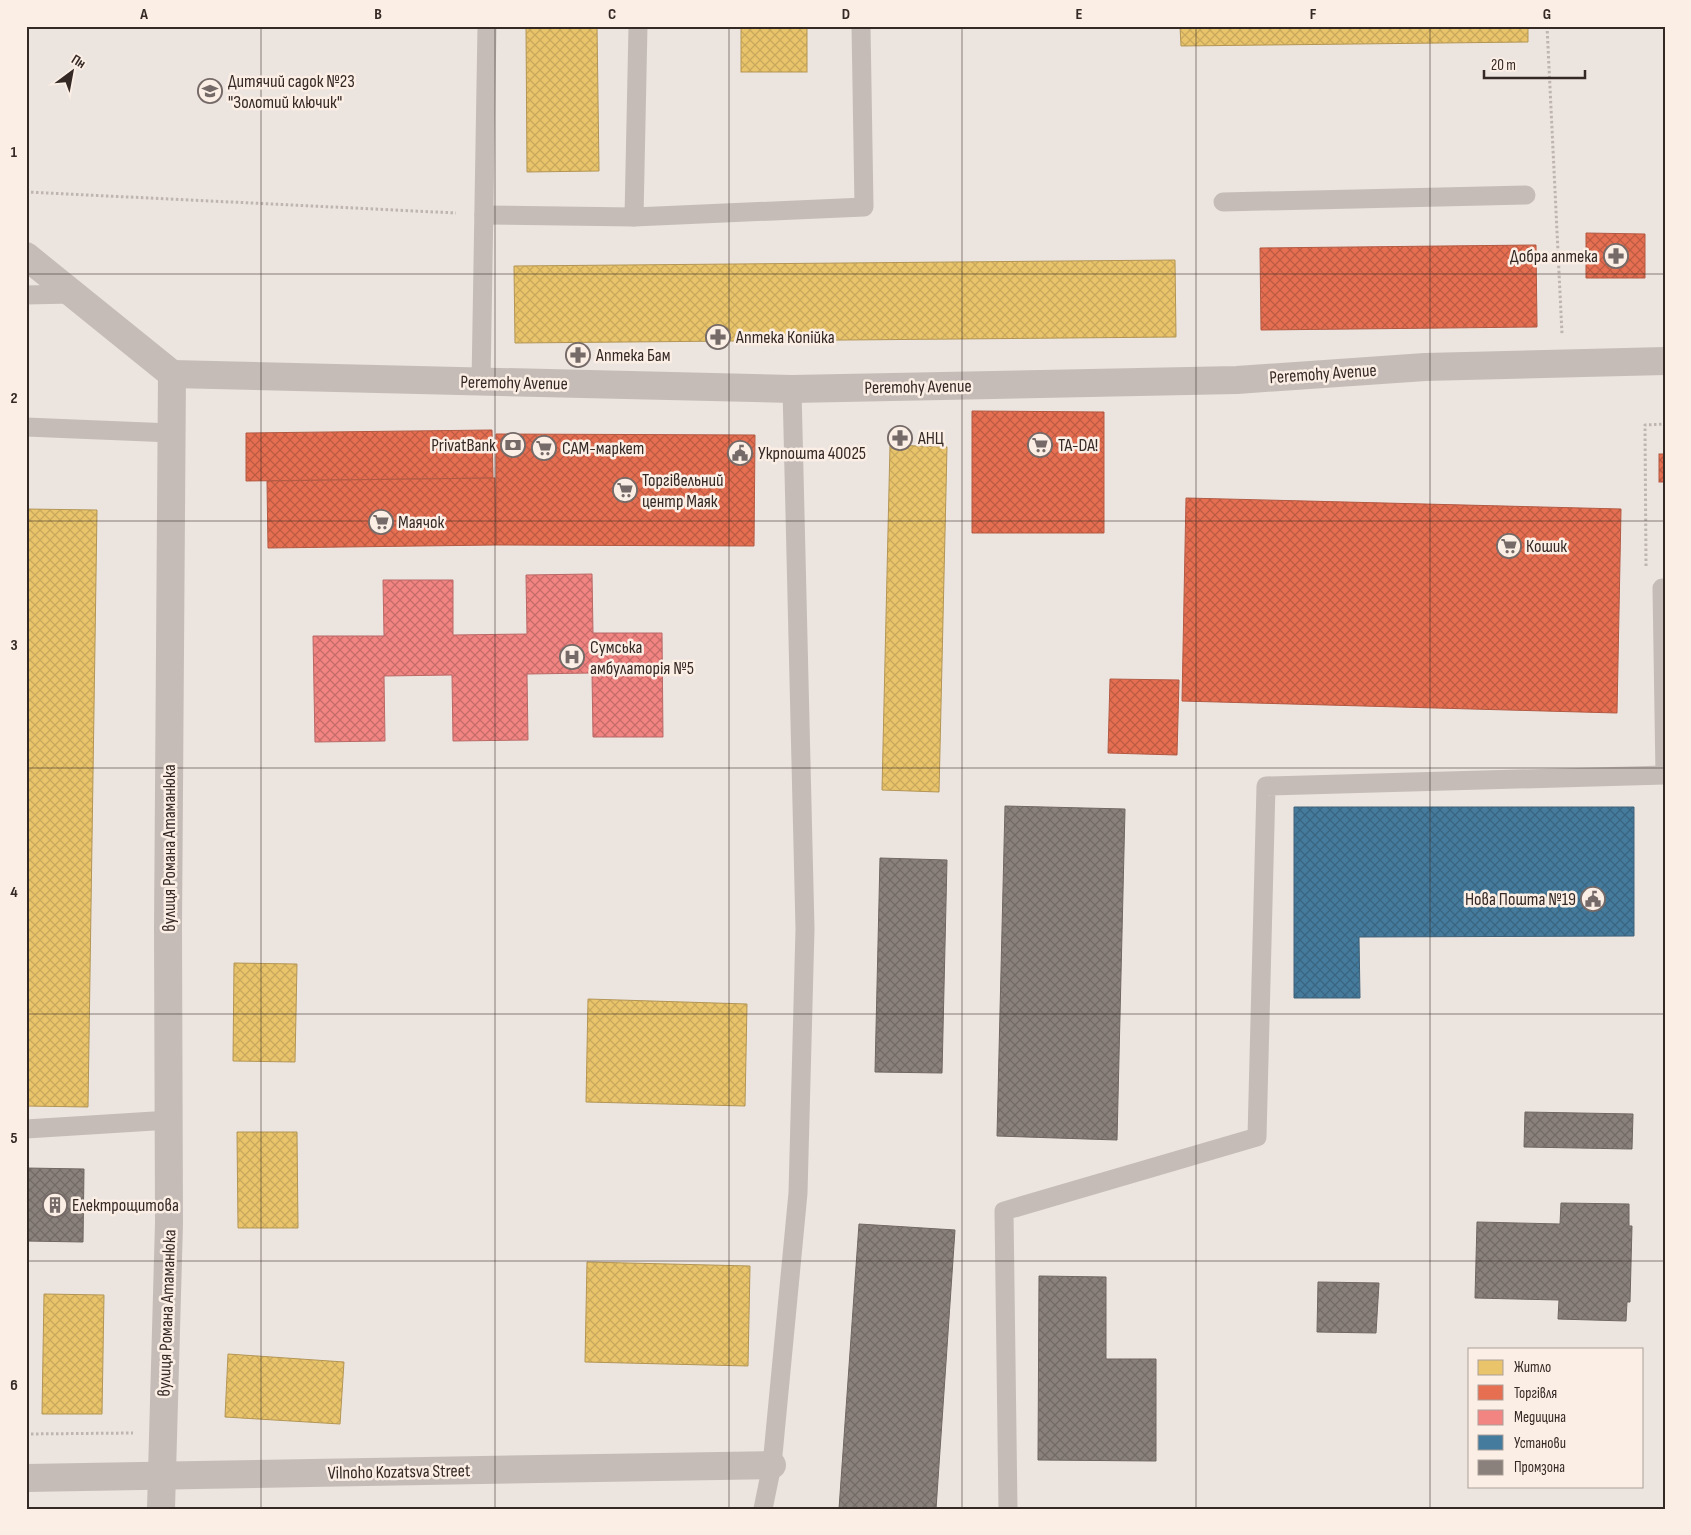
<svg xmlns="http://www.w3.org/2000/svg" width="1691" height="1535" viewBox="0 0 1691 1535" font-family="'Sofia Sans Condensed',sans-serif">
  <defs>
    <pattern id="homes-cross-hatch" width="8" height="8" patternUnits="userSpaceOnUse" patternTransform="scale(1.25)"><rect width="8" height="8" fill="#e9c46a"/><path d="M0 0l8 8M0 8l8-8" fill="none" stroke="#c8a85c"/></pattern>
    <pattern id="shops-cross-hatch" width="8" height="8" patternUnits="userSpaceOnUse" patternTransform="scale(1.25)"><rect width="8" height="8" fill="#e76f51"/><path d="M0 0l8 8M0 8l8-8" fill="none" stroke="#bc5b43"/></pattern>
    <pattern id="health-cross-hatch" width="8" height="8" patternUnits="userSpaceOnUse" patternTransform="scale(1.25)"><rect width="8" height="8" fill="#f28482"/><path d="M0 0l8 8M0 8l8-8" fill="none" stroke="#c56c6a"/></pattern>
    <pattern id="public-cross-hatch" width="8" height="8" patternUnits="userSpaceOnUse" patternTransform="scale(1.25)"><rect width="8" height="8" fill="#457b9d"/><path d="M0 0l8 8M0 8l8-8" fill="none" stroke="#3a6580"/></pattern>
    <pattern id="industry-cross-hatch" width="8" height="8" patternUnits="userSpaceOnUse" patternTransform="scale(1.25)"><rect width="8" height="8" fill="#8a817c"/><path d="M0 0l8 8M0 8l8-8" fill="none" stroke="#726a65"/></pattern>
  </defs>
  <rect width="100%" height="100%" fill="#ece4df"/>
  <g fill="url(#homes-cross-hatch)" stroke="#b39656">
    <path d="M526 26H597L599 171 527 172Z"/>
    <rect x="741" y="26" width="66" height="46"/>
    <path d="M1180 26H1528V42L1181 46Z"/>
    <path d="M1175 260 1176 337 515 343 514 266Z"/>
    <path d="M890 445 947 447 939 792 882 790Z"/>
    <path d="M26 509 97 510 88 1107 26 1106Z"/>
    <path d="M234 963 297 964 295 1062 233 1061Z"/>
    <path d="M588 999 747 1004 745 1106 586 1102Z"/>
    <path d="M237 1132H297L298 1228H238Z"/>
    <path d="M587 1262 750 1266 748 1366 585 1362Z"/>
    <path d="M44 1294 104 1295 102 1414H42Z"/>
    <path d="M228 1354 344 1362 340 1424 225 1417Z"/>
  </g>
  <g fill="url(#shops-cross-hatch)" stroke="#b25a44">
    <path d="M1586 233 1645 234V278H1586Z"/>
    <path d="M1536 245 1537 327 1261 330 1260 248Z"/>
    <path d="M972 411 1104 412V533H972Z"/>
    <path d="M492 430 493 478 246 481V433Z"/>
    <path d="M496 434 755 435 754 546 496 545Z"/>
    <rect x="1659" y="454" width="6" height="28"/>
    <path d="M493 478H495L496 545 268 548 267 481Z"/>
    <path d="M1186 498 1621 509 1617 713 1182 701Z"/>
    <path d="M1110 679 1179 680 1177 755 1108 753Z"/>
  </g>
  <path fill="url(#health-cross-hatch)" stroke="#b96966" d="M592 574 593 633H662L663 737H593L592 673 527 674 528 740 453 741 452 675 384 676 385 741 315 742 313 636H384L383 580H453V635L527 634 526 575Z"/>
  <path fill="url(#public-cross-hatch)" stroke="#406279" d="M1294 807H1634V936L1359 937 1360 998H1294Z"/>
  <g fill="url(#industry-cross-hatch)" stroke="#706762">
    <path d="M1005 806 1125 809 1117 1140 997 1136Z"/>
    <path d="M880 858 947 860 942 1073 875 1072Z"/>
    <path d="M1525 1112 1633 1114 1632 1149 1524 1147Z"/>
    <path d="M26 1168 84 1169 83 1242 26 1241Z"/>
    <path d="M1561 1203 1629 1204V1226H1632L1630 1302H1627L1626 1321 1558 1319 1559 1300 1475 1298 1477 1222 1560 1224Z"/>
    <path d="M859 1224 955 1230 936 1509H839Z"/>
    <path d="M1039 1276 1106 1277V1359H1156V1461L1038 1460Z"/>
    <path d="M1318 1282 1379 1283 1376 1333 1317 1332Z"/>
  </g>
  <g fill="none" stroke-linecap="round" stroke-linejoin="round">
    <g stroke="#beb5b0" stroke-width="3" stroke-dasharray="2.5 2.5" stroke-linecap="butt">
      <path d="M1547 26 1562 334"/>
      <path d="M26 192 456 213"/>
      <path d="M1646 566 1645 425 1665 424"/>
      <path d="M26 1434 133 1433"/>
    </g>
    <g stroke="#c5bcb7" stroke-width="19">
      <path d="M1223 202 1526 195"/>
      <path d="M484 215 634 217 638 26"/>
      <path d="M634 217 864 207 861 26"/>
      <path d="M26 295 73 294"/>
      <path d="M481 383 487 26"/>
      <path d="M26 427 172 433"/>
      <path d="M1662 588 1665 775"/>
      <path d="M26 1129 170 1120"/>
      <path d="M763 1509 772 1465 798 1193 805 929 792 389"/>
      <path d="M1008 1509 1004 1211 1257 1137 1266 786 1665 775"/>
    </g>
    <g stroke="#c5bcb7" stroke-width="28">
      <path d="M26 256 172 374 168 928 169 1223 161 1509"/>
      <path d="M172 374 792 389 1237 380 1425 367 1665 361"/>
      <path d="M26 1478 772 1465"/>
    </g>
  </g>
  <path fill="none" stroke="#352926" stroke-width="1" stroke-opacity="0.55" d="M261 26V1509M495 26V1509M729 26V1509M962 26V1509M1196 26V1509M1430 26V1509M26 274H1665M26 521H1665M26 768H1665M26 1014H1665M26 1261H1665"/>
  <defs>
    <symbol id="school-ring" viewBox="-11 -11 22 22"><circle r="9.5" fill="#faeee5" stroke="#756a67" stroke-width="1.5"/><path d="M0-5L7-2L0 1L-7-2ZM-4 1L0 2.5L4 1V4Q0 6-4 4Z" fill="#756a67"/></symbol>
    <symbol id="pharmacy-ring" viewBox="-11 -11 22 22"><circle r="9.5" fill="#faeee5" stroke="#756a67" stroke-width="1.5"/><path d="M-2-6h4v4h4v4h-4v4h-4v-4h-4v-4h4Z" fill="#756a67"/></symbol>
    <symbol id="bank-ring" viewBox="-11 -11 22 22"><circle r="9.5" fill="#faeee5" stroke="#756a67" stroke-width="1.5"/><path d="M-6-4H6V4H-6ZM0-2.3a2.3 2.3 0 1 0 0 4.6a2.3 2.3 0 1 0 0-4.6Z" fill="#756a67"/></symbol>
    <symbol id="supermarket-ring" viewBox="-11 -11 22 22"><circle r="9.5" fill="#faeee5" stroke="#756a67" stroke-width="1.5"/><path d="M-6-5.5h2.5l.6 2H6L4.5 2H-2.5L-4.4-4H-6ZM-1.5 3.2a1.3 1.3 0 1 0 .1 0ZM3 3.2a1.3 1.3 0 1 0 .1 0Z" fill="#756a67"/></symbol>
    <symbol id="civic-ring" viewBox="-11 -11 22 22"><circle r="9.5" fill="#faeee5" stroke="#756a67" stroke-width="1.5"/><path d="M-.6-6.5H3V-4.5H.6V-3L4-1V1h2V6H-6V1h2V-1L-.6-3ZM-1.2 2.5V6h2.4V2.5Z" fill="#756a67"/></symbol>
    <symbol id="hospital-ring" viewBox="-11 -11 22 22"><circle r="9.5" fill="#faeee5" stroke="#756a67" stroke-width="1.5"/><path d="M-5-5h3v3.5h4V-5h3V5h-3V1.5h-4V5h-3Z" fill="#756a67"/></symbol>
    <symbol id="building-ring" viewBox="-11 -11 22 22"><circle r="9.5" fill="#faeee5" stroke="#756a67" stroke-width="1.5"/><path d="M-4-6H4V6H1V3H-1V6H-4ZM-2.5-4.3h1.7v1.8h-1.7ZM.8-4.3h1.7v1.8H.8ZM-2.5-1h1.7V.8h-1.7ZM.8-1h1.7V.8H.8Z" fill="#756a67"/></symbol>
  </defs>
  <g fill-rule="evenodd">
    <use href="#school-ring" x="196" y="77" width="28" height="28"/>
    <use href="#pharmacy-ring" x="1602" y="242" width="28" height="28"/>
    <use href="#pharmacy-ring" x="704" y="323" width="28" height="28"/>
    <use href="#pharmacy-ring" x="564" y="341" width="28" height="28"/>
    <use href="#pharmacy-ring" x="886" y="424" width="28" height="28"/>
    <use href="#bank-ring" x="499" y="431" width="28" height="28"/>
    <use href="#supermarket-ring" x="1026" y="431" width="28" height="28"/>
    <use href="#supermarket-ring" x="530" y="434" width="28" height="28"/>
    <use href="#civic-ring" x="726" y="439" width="28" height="28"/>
    <use href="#supermarket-ring" x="611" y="476" width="28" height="28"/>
    <use href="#supermarket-ring" x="367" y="508" width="28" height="28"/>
    <use href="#supermarket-ring" x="1495" y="532" width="28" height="28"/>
    <use href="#hospital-ring" x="558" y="643" width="28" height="28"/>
    <use href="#civic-ring" x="1579" y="885" width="28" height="28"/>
    <use href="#building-ring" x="41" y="1191" width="28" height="28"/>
  </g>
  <g text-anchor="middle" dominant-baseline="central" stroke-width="5" stroke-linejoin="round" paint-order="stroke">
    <g font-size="18" fill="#352926" stroke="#faeee5" text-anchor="start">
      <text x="228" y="81">Дитячий садок №23<tspan x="228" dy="21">"Золотий ключик"</tspan></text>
      <text x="1598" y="256" text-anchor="end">Добра аптека</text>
      <text x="736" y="337">Аптека Копійка</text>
      <text x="596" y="355">Аптека Бам</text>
      <text x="918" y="438">АНЦ</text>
      <text x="496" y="445" text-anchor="end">PrivatBank</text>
      <text x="1058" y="445">TA-DA!</text>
      <text x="562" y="448">САМ-маркет</text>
      <text x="758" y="453">Укрпошта 40025</text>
      <text x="642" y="480">Торгівельний<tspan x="642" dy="21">центр Маяк</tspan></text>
      <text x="398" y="522">Маячок</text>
      <text x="1526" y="546">Кошик</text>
      <text x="590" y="647">Сумська<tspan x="590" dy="21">амбулаторія №5</tspan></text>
      <text x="1576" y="899" text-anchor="end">Нова Пошта №19</text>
      <text x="72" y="1205">Електрощитова</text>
    </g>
    <g font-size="18" fill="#352926" stroke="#faeee5">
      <text transform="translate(1323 374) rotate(-4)">Peremohy Avenue</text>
      <text transform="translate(514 383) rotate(1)">Peremohy Avenue</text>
      <text transform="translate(918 387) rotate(-1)">Peremohy Avenue</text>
      <text transform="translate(169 848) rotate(-90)">вулиця Романа Атаманюка</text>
      <text transform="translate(167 1313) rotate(-88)">вулиця Романа Атаманюка</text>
      <text transform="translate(399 1472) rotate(-1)">Vilnoho Kozatsva Street</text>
    </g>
  </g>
  <rect width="1691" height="1535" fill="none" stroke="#faeee5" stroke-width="55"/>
  <rect x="1468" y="1348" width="175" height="140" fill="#faeee5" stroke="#ab9f99"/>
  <rect x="1478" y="1360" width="25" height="15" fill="#e9c46a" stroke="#ab9f99"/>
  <text x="1514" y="1372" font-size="15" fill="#352926">Житло</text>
  <rect x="1478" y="1385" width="25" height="15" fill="#e76f51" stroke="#ab9f99"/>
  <text x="1514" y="1398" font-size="15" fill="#352926">Торгівля</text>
  <rect x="1478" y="1410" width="25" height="15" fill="#f28482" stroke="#ab9f99"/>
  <text x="1514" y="1422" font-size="15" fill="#352926">Медицина</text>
  <rect x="1478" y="1435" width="25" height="15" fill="#457b9d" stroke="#ab9f99"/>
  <text x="1514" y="1448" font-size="15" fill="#352926">Установи</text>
  <rect x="1478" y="1460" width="25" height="15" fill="#8a817c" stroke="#ab9f99"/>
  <text x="1514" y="1472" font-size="15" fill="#352926">Промзона</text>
  <g transform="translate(72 72) rotate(32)" stroke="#faeee5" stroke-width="4" paint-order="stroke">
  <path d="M0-4L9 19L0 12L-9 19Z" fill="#352926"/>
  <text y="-8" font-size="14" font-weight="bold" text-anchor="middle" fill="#352926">Пн</text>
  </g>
  <path d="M1484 70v8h101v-8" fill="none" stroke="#352926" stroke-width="2.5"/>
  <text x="1491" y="70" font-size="15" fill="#352926" stroke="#faeee5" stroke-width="4" paint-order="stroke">20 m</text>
  <rect x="28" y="28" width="1636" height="1480" fill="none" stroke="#352926" stroke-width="2"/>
  <g font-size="16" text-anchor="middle" font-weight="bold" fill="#352926">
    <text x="144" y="19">A</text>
    <text x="378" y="19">B</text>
    <text x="612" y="19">C</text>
    <text x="846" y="19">D</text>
    <text x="1079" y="19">E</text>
    <text x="1313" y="19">F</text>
    <text x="1547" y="19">G</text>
    <text x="14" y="157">1</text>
    <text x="14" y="403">2</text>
    <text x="14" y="650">3</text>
    <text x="14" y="897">4</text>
    <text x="14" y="1143">5</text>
    <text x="14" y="1390">6</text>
  </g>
</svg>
